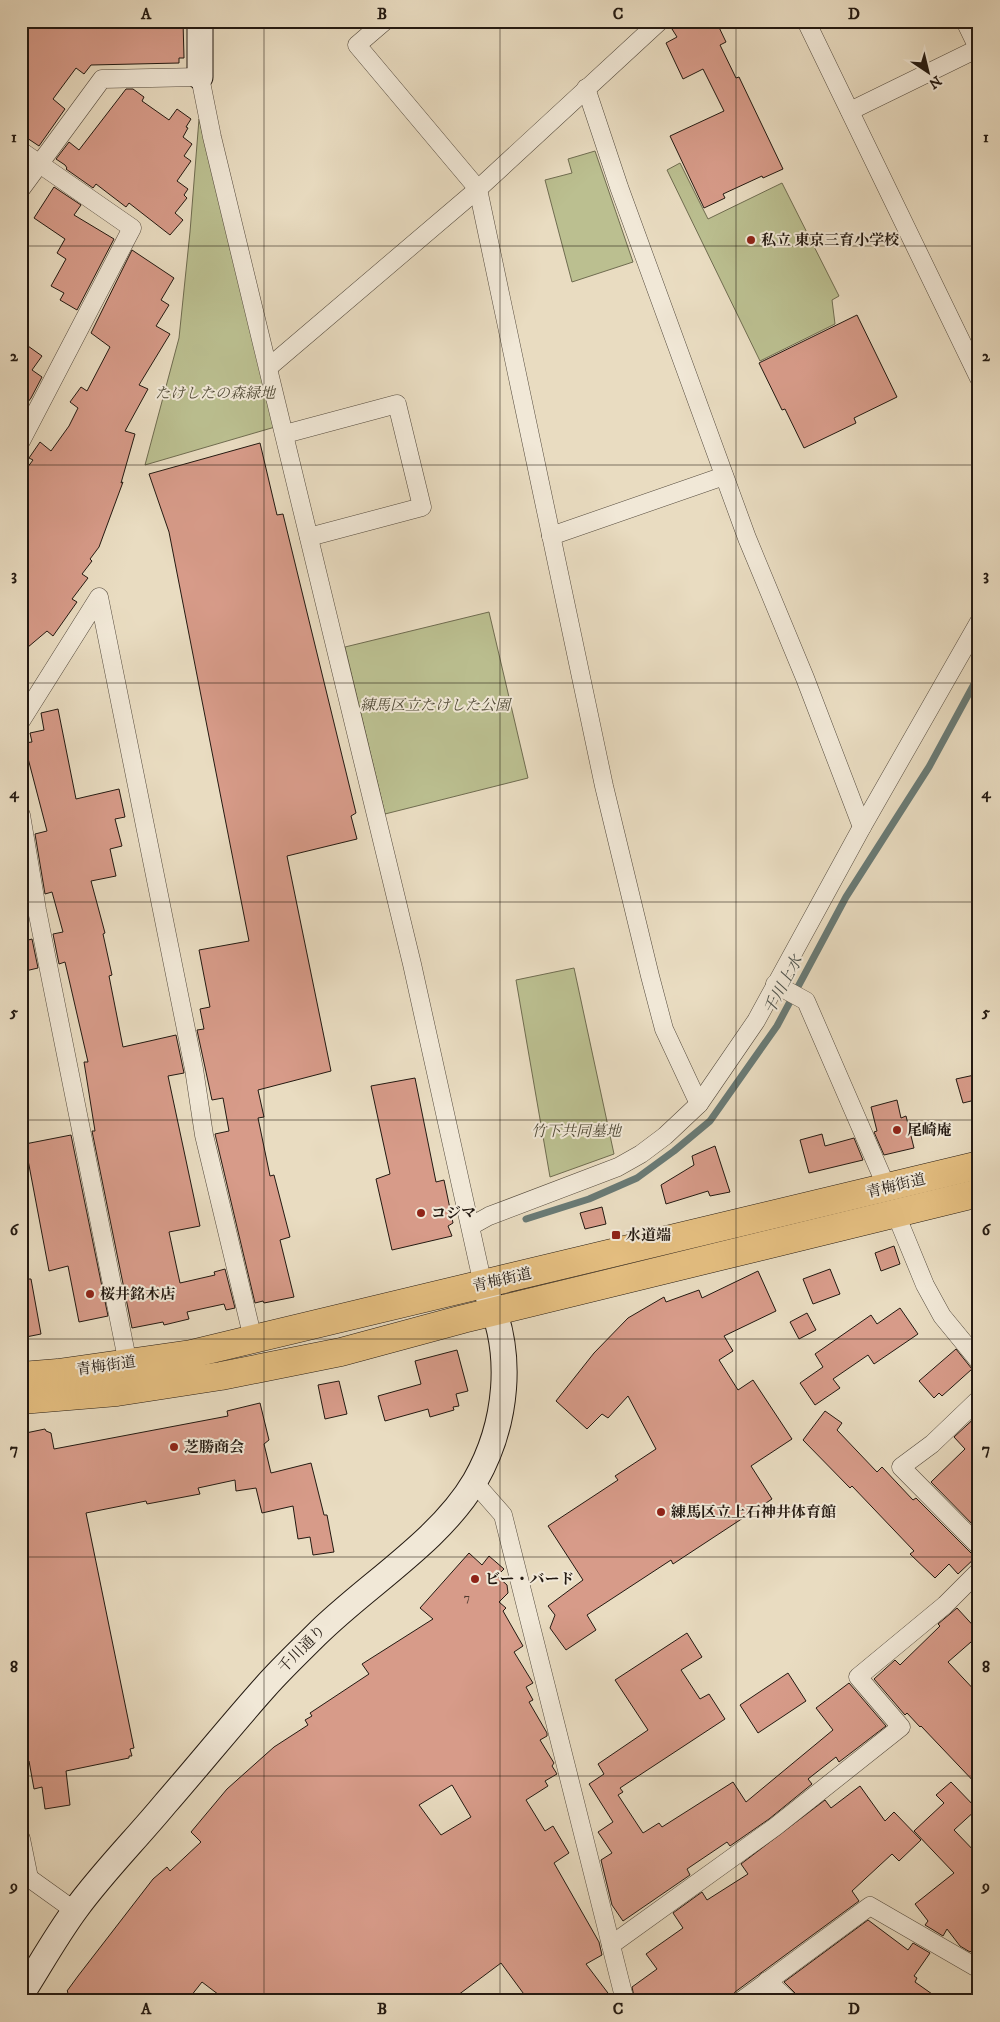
<svg xmlns="http://www.w3.org/2000/svg" width="1000" height="2022" viewBox="0 0 1000 2022" font-family="'IM FELL DW Pica','Noto Serif JP',serif">
  <rect width="100%" height="100%" fill="#e9dcc1"/>
  <filter id="stains"><feTurbulence type="fractalNoise" baseFrequency=".004" numOctaves="4"/><feColorMatrix values="0 0 0 0 .2 0 0 0 0 .09 0 0 0 0 .02 0 0 0 .5 -.17"/></filter>
  <radialGradient id="worn" r=".72"><stop offset=".6" stop-color="#630" stop-opacity="0"/><stop offset="1" stop-color="#630" stop-opacity=".3"/></radialGradient>
  <g fill="#bbbf90" stroke="#6f6c50">
    <path d="M199 119 275 427 145 465 179 338 190 232Z"/>
    <path d="M595 151 633 262 572 282 545 180 572 173 568 159Z"/>
    <path d="M680 163 708 219 782 183 839 296 832 300 835 324 760 361 667 170Z"/>
    <path d="M489 612 528 778 385 814 345 647Z"/>
    <path d="M574 968 614 1154 550 1177 516 980Z"/>
  </g>
  <g fill="none" stroke-linecap="round" stroke-linejoin="round">
    <path stroke="#697a75" stroke-width="7" d="M526 1219 589 1199 637 1178 674 1151 710 1121 777 1026 846 897 929 767 979 675"/>
  </g>
  <g fill="#d79b89" stroke="#231911" fill-rule="evenodd">
    <path d="M21 21H131V28L166 27 167 21H183L184 58H179V63L91 65 84 74 76 68 53 99 65 109 39 146 21 134Z"/>
    <path d="M688 21H716L726 42 720 45 736 78 739 77 783 169 763 178 762 176 723 194 725 198 704 208 670 136 724 111 703 69 683 79 666 43 677 37 672 29Z"/>
    <path d="M126 89H133L144 97 142 101 169 120 177 109 191 119 186 127 188 128 183 137 192 144 184 156 191 161 177 181 188 189 184 195 187 198 175 213 183 220 170 235 129 203 126 207 96 184 93 188 66 169 67 168 65 165 56 159 69 142 79 150Z"/>
    <path d="M54 187 81 205 74 215 114 239 77 310 60 300 64 293 51 286 66 259 57 253 65 239 34 218Z"/>
    <path d="M132 250 174 278 161 300 169 305 156 326 170 334 139 385 148 389 125 431 135 434 121 483 123 482 99 547 90 559 92 561 82 574 88 578 72 599 77 602 53 636 47 631 21 653V476L33 460 29 458 40 442 51 451 69 426 78 408 70 402 81 387 87 391 110 347 91 333Z"/>
    <path d="M857 315 897 397 854 418 856 423 804 448 785 409 782 410 759 363Z"/>
    <path d="M21 341 42 356 32 370 42 377 31 398 21 411Z"/>
    <path d="M260 443 277 515 283 514 356 813 351 816 357 839 287 856 331 1071 258 1090 264 1117 258 1118 270 1176 274 1175 290 1237 280 1240 294 1297 264 1303 263 1301 255 1303 215 1134 229 1131 223 1098 212 1100 197 1030 204 1029 200 1009 210 1007 199 950 249 941 169 532 149 474Z"/>
    <path d="M58 709 76 799 119 789 125 817 115 819 122 846 110 849 116 876 91 881 105 933 103 934 112 975 109 976 123 1047 176 1035 184 1073 168 1076 200 1226 169 1232 180 1283 215 1275 214 1272 225 1269 235 1308 226 1310 224 1304 187 1312 189 1319 164 1325 163 1322 132 1328 92 1131H95L84 1062H88L65 962 59 964 53 934 63 932 52 892 45 894 35 834 47 831 24 743 32 742 30 733 44 730 41 713Z"/>
    <path d="M32 939 38 968 21 972V942Z"/>
    <path d="M979 1074V1099L963 1103 956 1079Z"/>
    <path d="M415 1078 436 1182 444 1180 453 1223 448 1226 452 1236 392 1250 376 1179 390 1174 371 1086Z"/>
    <path d="M897 1100 901 1118 906 1116 914 1148 884 1155 874 1132 877 1131 871 1107Z"/>
    <path d="M822 1134 825 1146 854 1138 863 1160 809 1173 800 1140Z"/>
    <path d="M71 1135 108 1316 79 1322 68 1266 49 1271 25 1144Z"/>
    <path d="M715 1146 730 1192 710 1196 708 1191 666 1204 661 1185 694 1165 692 1156Z"/>
    <path d="M602 1207 606 1224 585 1229 580 1213Z"/>
    <path d="M894 1246 900 1264 881 1271 875 1253Z"/>
    <path d="M830 1269 840 1294 813 1304 803 1279Z"/>
    <path d="M758 1271 776 1311 724 1336 733 1351 719 1360 738 1390 753 1380 792 1439 751 1466 772 1499 673 1564 671 1560 587 1615 596 1630 566 1650 550 1628 555 1615 548 1606 583 1580 548 1526 618 1480 615 1476 656 1449 628 1396 608 1418 602 1414 587 1429 556 1401 594 1353 628 1318 664 1297 666 1302 699 1290 702 1298Z"/>
    <path d="M21 1279H31L41 1334 21 1338Z"/>
    <path d="M900 1308 918 1334 874 1364 868 1355 833 1379 840 1388 815 1405 800 1383 823 1367 815 1354 871 1315 877 1324Z"/>
    <path d="M807 1313 816 1330 799 1339 790 1322Z"/>
    <path d="M956 1349 972 1369 942 1396 939 1393 934 1398 919 1381Z"/>
    <path d="M457 1350 468 1391 456 1394 459 1406 453 1407 454 1410 430 1417 428 1409 385 1421 378 1396 421 1384 415 1361Z"/>
    <path d="M339 1381 347 1414 325 1419 318 1385Z"/>
    <path d="M260 1403 269 1440 264 1444 271 1473 311 1463 324 1515H327L334 1552 313 1555 310 1537 298 1539 293 1506 262 1513 256 1488 236 1491 235 1480 198 1488 200 1494 147 1504 146 1501 86 1513 134 1748 130 1749 132 1756H129V1758L66 1771 70 1805 45 1809 42 1787 34 1789 29 1761 24 1762 21 1746V1434L45 1429 46 1431 51 1433 54 1449 228 1416 227 1411Z"/>
    <path d="M825 1411 842 1423 837 1430 877 1472 882 1467 913 1500 916 1498 971 1553 977 1556 958 1574 949 1564 935 1578 910 1554 914 1551 852 1486 850 1488 803 1440Z"/>
    <path d="M979 1414V1531L931 1482 965 1449 954 1437Z"/>
    <path d="M469 1553 482 1565 489 1556 504 1569 497 1576 507 1585 508 1593 499 1602 506 1608 503 1611 523 1646 514 1652 533 1683 526 1687 533 1700 529 1702 547 1733V1736L540 1740 554 1763 552 1766 557 1774 545 1781 548 1786 526 1800 545 1831 553 1826 569 1853 554 1863 599 1942 602 1955 586 1964 614 2001H529L501 1963 450 2001H227L202 1982 187 2001H63L68 1992 67 1991 78 1976 153 1879 167 1867 170 1871 201 1842 191 1832 227 1789 274 1747 308 1725 305 1720 312 1716 310 1713 369 1674 362 1664 433 1619 420 1608ZM452 1785 471 1817 441 1835 419 1805Z"/>
    <path d="M957 1608 979 1632V1635L948 1662 979 1695V1787L921 1726 920 1727 907 1713 905 1715 874 1679 895 1660 900 1665 940 1626 938 1624Z"/>
    <path d="M687 1633 702 1657 681 1670 700 1699 709 1694 725 1719 620 1788 623 1792 618 1795 643 1833 659 1823 662 1827 733 1782 746 1802 833 1730 816 1708 849 1683 886 1726 839 1762 836 1757 808 1779 812 1784 769 1819 730 1846 727 1842 687 1869 690 1875 623 1921 612 1905 601 1860 612 1853 598 1832 613 1822 589 1784 604 1774 598 1764 648 1730 615 1680Z"/>
    <path d="M788 1673 806 1701 758 1733 740 1705Z"/>
    <path d="M951 1782 977 1809 954 1830 979 1856V1945L970 1952 960 1946 947 1929 943 1936 925 1925 928 1921 915 1904 954 1873 914 1831 944 1803 936 1795Z"/>
    <path d="M860 1786 885 1821 894 1812 921 1840 899 1861 892 1854 852 1891 859 1901 735 1992 731 2001H635L632 1987 657 1969 646 1954 683 1928 673 1913 702 1892 707 1900 748 1874 741 1864 825 1800 831 1808Z"/>
    <path d="M868 1920 908 1950 913 1943 930 1953 914 1976 917 1978 915 1982 942 2001H799L796 1994 784 1982Z"/>
  </g>
  <g fill="none" stroke-linecap="round" stroke-linejoin="round">
    <defs>
      <g id="street">
        <path d="M385 21 357 45 478 189 604 786 650 976 664 1029 699 1104"/>
        <path d="M806 21 979 378"/>
        <path d="M965 21 979 50"/>
        <path d="M586 88 619 187 747 538 805 678 862 827"/>
        <path d="M850 111 979 48"/>
        <path d="M21 151 132 228 21 441"/>
        <path d="M21 189 102 79 200 77 212 137 412 964 483 1285"/>
        <path d="M269 367 478 189 660 21"/>
        <path d="M285 434 397 404 422 507 309 537"/>
        <path d="M551 536 724 476"/>
        <path d="M21 721 99 597 194 1069 204 1135 253 1339"/>
        <path d="M21 815 37 910 128 1364"/>
        <path d="M775 984 806 1001 887 1188"/>
        <path d="M895 1212 925 1285 942 1316 979 1361"/>
        <path d="M471 1226 489 1216 618 1167 641 1154 665 1136 699 1104 756 1021 862 827 979 622"/>
        <path d="M979 1399 932 1444 901 1467 979 1546"/>
        <path d="M474 1482 503 1515 625 2001"/>
        <path d="M21 1839 29 1878 75 1911"/>
        <path d="M611 1945 775 1827 901 1727 858 1677 945 1605 979 1571"/>
        <path d="M767 1981 789 2001"/>
        <path d="M741 2001 870 1906 979 1969"/>
      </g>
      <g id="secondary">
        <path d="M200 77V21"/>
        <path d="M21 1995C39 1967 56 1936 76 1909 103 1872 136 1839 165 1804 199 1765 232 1724 266 1686 282 1668 299 1652 316 1635 365 1586 440 1541 475 1481 507 1425 515 1353 487 1294"/>
      </g>
      <g id="primary">
        <path d="M21 1376 58 1373 191 1354 979 1165"/>
        <path d="M21 1400 117 1392 221 1376 341 1352 463 1319 979 1193"/>
      </g>
    </defs>
    <use href="#street" stroke="#544a3d" stroke-width="19"/>
    <use href="#secondary" stroke="#231911" stroke-width="27"/>
    <use href="#primary" stroke="#231911" stroke-width="29"/>
    <use href="#street" stroke="#f1e8d7" stroke-width="18"/>
    <use href="#secondary" stroke="#f1e8d7" stroke-width="25"/>
    <use href="#primary" stroke="#e4be80" stroke-width="28"/>
  </g>
  <path fill="none" stroke="#231911" stroke-width="1" stroke-opacity="0.55" d="M264 21V2001M500 21V2001M736 21V2001M21 246H979M21 465H979M21 683H979M21 902H979M21 1120H979M21 1339H979M21 1557H979M21 1776H979"/>
  <g fill="#8f2418" stroke="#f1e8d7" stroke-width="2">
    <circle cx="751" cy="240" r="5"/>
    <circle cx="897" cy="1130" r="5"/>
    <circle cx="421" cy="1213" r="5"/>
    <rect x="611" y="1230" width="10" height="10" rx="2.5"/>
    <circle cx="90" cy="1294" r="5"/>
    <circle cx="174" cy="1447" r="5"/>
    <circle cx="661" cy="1512" r="5"/>
    <circle cx="475" cy="1579" r="5"/>
  </g>
  <g text-anchor="middle" dominant-baseline="central" stroke-width="4" stroke-linejoin="round" paint-order="stroke">
    <g font-size="12" fill="#503a2f">
      <text x="467" y="1597">7</text>
    </g>
    <g font-size="15" font-weight="bold" fill="#231911" stroke="#f1e8d7" text-anchor="start">
      <text x="761" y="240">私立 東京三育小学校</text>
      <text x="907" y="1130">尾崎庵</text>
      <text x="431" y="1213">コジマ</text>
      <text x="626" y="1235">水道端</text>
      <text x="100" y="1294">桜井銘木店</text>
      <text x="184" y="1447">芝勝商会</text>
      <text x="671" y="1512">練馬区立上石神井体育館</text>
      <text x="485" y="1579">ビー・バード</text>
    </g>
    <g font-size="15" font-style="italic" fill="#514b37" stroke="#f1e8d7">
      <text x="215" y="393">たけしたの森緑地</text>
      <text x="435" y="705">練馬区立たけした公園</text>
      <text x="576" y="1131">竹下共同墓地</text>
    </g>
    <g font-size="15" fill="#231911" stroke="#f1e8d7">
      <text transform="translate(896 1186) rotate(-14)">青梅街道</text>
      <text transform="translate(502 1280) rotate(-13)">青梅街道</text>
      <text transform="translate(106 1366) rotate(-8)">青梅街道</text>
      <text transform="translate(302 1649) rotate(-45)">千川通り</text>
    </g>
    <g font-size="16" font-style="italic" fill="#4c514b" stroke="#f1e8d7">
      <text transform="translate(783 985) rotate(-62)">千川上水</text>
    </g>
  </g>
  <rect width="1000" height="2022" fill="none" stroke="#e9dcc1" stroke-width="55"/>
  <g transform="translate(928 72) rotate(145)" stroke="#f1e8d7" stroke-width="4" paint-order="stroke">
  <path d="M0-4L9 19L0 12L-9 19Z" fill="#231911"/>
  <text y="-8" font-size="14" font-weight="bold" text-anchor="middle" fill="#231911">N</text>
  </g>
  <rect x="28" y="28" width="944" height="1966" fill="none" stroke="#231911" stroke-width="2"/>
  <g font-size="16" text-anchor="middle" font-weight="bold" fill="#231911">
    <text x="146" y="19">A</text>
    <text x="382" y="19">B</text>
    <text x="618" y="19">C</text>
    <text x="854" y="19">D</text>
    <text x="14" y="142">1</text>
    <text x="986" y="142">1</text>
    <text x="14" y="361">2</text>
    <text x="986" y="361">2</text>
    <text x="14" y="580">3</text>
    <text x="986" y="580">3</text>
    <text x="14" y="798">4</text>
    <text x="986" y="798">4</text>
    <text x="14" y="1017">5</text>
    <text x="986" y="1017">5</text>
    <text x="14" y="1235">6</text>
    <text x="986" y="1235">6</text>
    <text x="14" y="1454">7</text>
    <text x="986" y="1454">7</text>
    <text x="14" y="1672">8</text>
    <text x="986" y="1672">8</text>
    <text x="14" y="1891">9</text>
    <text x="986" y="1891">9</text>
    <text x="146" y="2014">A</text>
    <text x="382" y="2014">B</text>
    <text x="618" y="2014">C</text>
    <text x="854" y="2014">D</text>
  </g>
  <rect width="100%" height="100%" filter="url(#stains)"/>
  <rect width="100%" height="100%" fill="url(#worn)"/>
</svg>
